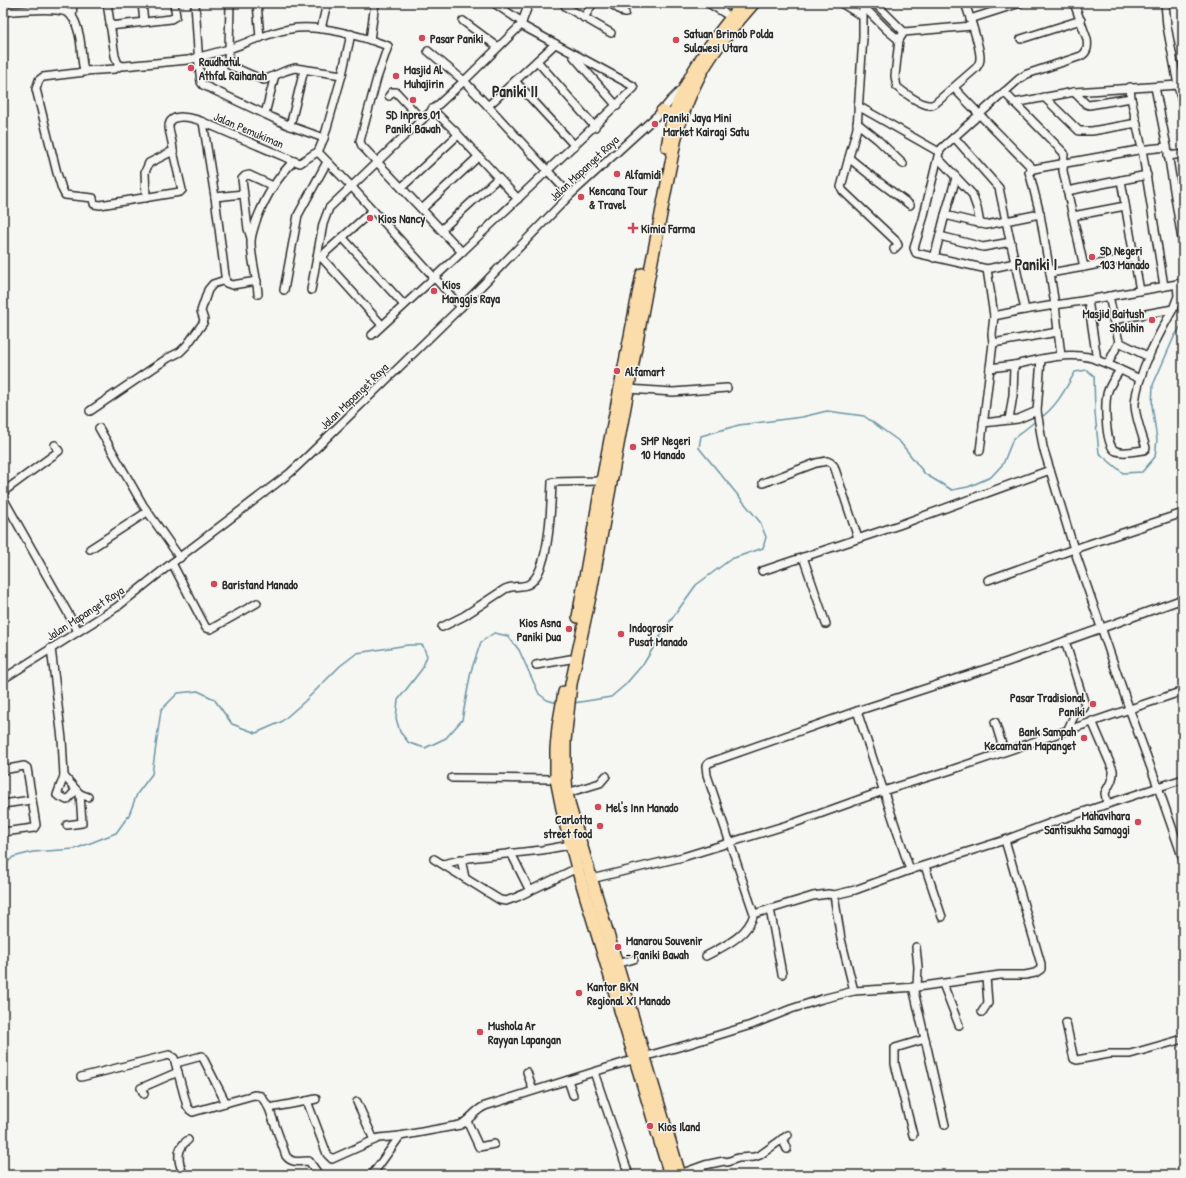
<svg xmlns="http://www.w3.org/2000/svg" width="1186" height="1178" viewBox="0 0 1186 1178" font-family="'Patrick Hand',sans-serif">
  <rect width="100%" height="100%" fill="#f6f6f2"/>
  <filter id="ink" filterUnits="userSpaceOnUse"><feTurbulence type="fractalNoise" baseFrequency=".025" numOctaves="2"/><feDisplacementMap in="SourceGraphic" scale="8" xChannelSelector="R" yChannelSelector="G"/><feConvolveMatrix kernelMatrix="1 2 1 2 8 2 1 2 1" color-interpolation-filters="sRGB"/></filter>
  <g filter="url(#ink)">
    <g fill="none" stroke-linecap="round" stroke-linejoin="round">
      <g stroke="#6995a4" stroke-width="1.5">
        <path d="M1040 418C1056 408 1066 388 1075 372L1087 370 1094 376 1095 413 1099 453 1123 473 1142 472 1155 457 1157 440 1152 405 1153 385 1174 337 1183 323"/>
        <path d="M574 703 611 697 625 685 644 663 666 627 696 585 731 559 763 548 766 537 760 522 699 448 701 436 739 425 802 417 827 411 864 416 900 442 925 474 952 490 968 487 991 477 1003 464 1013 439 1037 420"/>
        <path d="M3 867 13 857 33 852 75 849 116 833 129 815 137 794 152 774 161 710 178 693 198 691 214 699 232 724 256 733 281 722 305 701 340 666 357 653 408 645H421L423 646 427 656 422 669 398 700 396 718 400 732 409 743 425 748 446 738 462 720 471 671 481 642 494 633 508 636 519 650 539 694 547 700 557 703"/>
      </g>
      <defs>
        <g id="minor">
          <path d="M107 3 115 56 118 64 123 66 188 60 229 49 230 3"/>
          <path d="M142 3 144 22"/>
          <path d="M195 3 199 66 201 82 203 85 290 126 324 138"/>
          <path d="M257 3 260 38"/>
          <path d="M494 3 522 22"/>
          <path d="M564 3 566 7 611 33"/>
          <path d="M610 3 625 13"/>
          <path d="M708 3 731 17"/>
          <path d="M841 3 862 16"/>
          <path d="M863 3V37L857 128 841 187 843 191 896 241 898 245 894 249"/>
          <path d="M875 3 904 32"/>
          <path d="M965 3C969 15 981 48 980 59 980 63 978 65 976 68L938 101C936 103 933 106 929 105 921 105 903 92 897 87L895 76 899 40 904 32 972 26"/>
          <path d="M1165 3 1167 26 1178 85"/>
          <path d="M861 4 887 30 899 40"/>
          <path d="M3 12C17 11 56 6 68 13 75 17 77 27 79 34 82 46 81 59 84 71L115 69 120 66"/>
          <path d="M72 17 73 3"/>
          <path d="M584 18 593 3"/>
          <path d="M970 19 1020 3"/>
          <path d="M463 21 498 47"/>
          <path d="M110 26 171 19 176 16 174 3"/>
          <path d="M321 29 327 3"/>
          <path d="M351 34 342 75 295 68 285 71 264 80 261 79 231 66 228 58 229 49C249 42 270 32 290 29 319 24 361 36 388 46L377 78 360 141 362 146 462 252 372 335"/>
          <path d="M1021 39 1081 20"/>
          <path d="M370 40 375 3"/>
          <path d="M428 51 464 81 488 106 570 195"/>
          <path d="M574 57 617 106"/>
          <path d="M537 61 595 127"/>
          <path d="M85 72 43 77 39 80 36 89 57 173 62 189 65 195 93 198 94 204 100 205 180 192 182 190 173 151"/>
          <path d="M342 75 324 138 318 152 351 186 461 307"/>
          <path d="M515 81 575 146"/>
          <path d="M1130 87 1131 98 1142 149 1164 286"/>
          <path d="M1155 87 1167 147 1183 246"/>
          <path d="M954 88 979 114 1033 169 1138 150 1167 147"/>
          <path d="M1004 92 1064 153 1063 171 1084 267 1134 257 1140 291"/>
          <path d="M1074 92 1086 104 1089 105 1131 98"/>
          <path d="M389 96 392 92H396L422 120"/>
          <path d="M1044 97 1079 131H1092L1137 123"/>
          <path d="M1014 103 1074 92 1178 85 1183 106"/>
          <path d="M488 106 555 44"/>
          <path d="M858 106 939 152"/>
          <path d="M432 109 454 130 518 199"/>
          <path d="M265 114 275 75"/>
          <path d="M857 123 877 139 903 164"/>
          <path d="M290 126 304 70"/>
          <path d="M954 137 999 188 1025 310"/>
          <path d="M1168 156 1183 154"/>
          <path d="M849 158 870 175 910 205"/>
          <path d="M938 158 972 194 977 208 980 224"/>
          <path d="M1121 180 1134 257"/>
          <path d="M402 187 458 135"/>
          <path d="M1067 191 1147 175"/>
          <path d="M243 194 215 197 203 122 294 161"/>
          <path d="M215 197 226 283 232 285 257 281"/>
          <path d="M146 198 145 172 149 163 173 151C173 143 170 136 169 128 168 111 194 118 203 122"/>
          <path d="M422 209 478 157"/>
          <path d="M373 210 326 252 322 258 382 325"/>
          <path d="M1040 214 1050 273"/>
          <path d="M945 215 956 178"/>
          <path d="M1073 216 1125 206"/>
          <path d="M441 230 498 178"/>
          <path d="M940 236 983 247 1011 242"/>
          <path d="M251 238 248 229 242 179 245 176 249 175 273 186"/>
          <path d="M343 238 404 305"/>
          <path d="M462 252 634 88 633 86 521 25"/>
          <path d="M934 258 945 215 986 225 1040 214 1030 175 1029 172 1033 169"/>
          <path d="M1015 263 987 269 916 253 914 248 923 219 939 152 942 148 1019 79 1027 74 1081 56C1088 52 1088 46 1087 39L1074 3"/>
          <path d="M987 269 994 316"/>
          <path d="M284 290 298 215 327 162"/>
          <path d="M311 290 323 224 329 208 399 141 464 81 521 25 529 3"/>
          <path d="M258 294C257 276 251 259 251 242 251 235 254 228 256 221 265 198 276 178 294 161L300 163 314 154 318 152"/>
          <path d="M1109 296 1119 342 1149 357"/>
          <path d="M1113 320 1173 309 1178 296 1177 284"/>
          <path d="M993 343 1058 332"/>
          <path d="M1061 356 1055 305 1088 300"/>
          <path d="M1097 360 1088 300 1183 283"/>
          <path d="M1108 364 1119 342"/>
          <path d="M1014 365C1037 360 1065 352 1088 357 1106 362 1124 372 1140 379"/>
          <path d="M990 368 1014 365 1013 395 1009 420"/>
          <path d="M1120 370C1115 378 1109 385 1107 394 1105 405 1105 447 1116 451 1124 454 1136 451 1144 450L1146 448C1143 437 1134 414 1135 403 1138 372 1158 336 1173 309"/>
          <path d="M628 389 673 392 727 388"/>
          <path d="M90 411 168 358 180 352 187 345 203 323 204 320 201 311 208 290 213 284 225 280"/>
          <path d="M1037 411 1043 447 1050 470"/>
          <path d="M983 423 1018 419 1037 411 1041 359"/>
          <path d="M99 428 143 505 180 558"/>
          <path d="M980 451 993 343 992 334 994 316 1018 311 1055 305 1050 273 1084 267"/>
          <path d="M763 483 816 463 827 461 831 463 834 466 858 538"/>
          <path d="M3 492 59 451 55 445"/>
          <path d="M3 498 78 631"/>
          <path d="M90 549 147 512"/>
          <path d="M803 557 826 624"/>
          <path d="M172 563 206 628 211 629 257 603"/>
          <path d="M762 571 899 525 1050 470 1074 549 1129 708 1158 787 1183 859"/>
          <path d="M988 580 1074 549 1183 513"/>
          <path d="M442 627 464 616 505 589C512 585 522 588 529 584 550 571 551 505 552 482L602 481"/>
          <path d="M1065 641 1085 705 1084 708 1075 714 1068 729"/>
          <path d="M51 648 62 739 64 776 80 794"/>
          <path d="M536 665 570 659"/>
          <path d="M3 679 117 607 172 563 290 473 309 455 461 307 570 195 662 111 671 100 683 88"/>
          <path d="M857 711 910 870 855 890 834 895 828 894 813 896 754 914 707 775 706 766 709 763 714 761Z"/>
          <path d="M857 711 1007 662 1183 599"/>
          <path d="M1092 721 1113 770C1114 779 1109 785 1105 793L1107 804"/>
          <path d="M995 722 1004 751"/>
          <path d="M3 770 24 766 27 768 36 825 34 828 3 832"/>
          <path d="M64 776 57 795 67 800 76 790"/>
          <path d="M452 778 556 779"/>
          <path d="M567 793 600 783 606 776"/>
          <path d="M3 804 31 800"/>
          <path d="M67 825 82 823 80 794 88 797"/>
          <path d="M511 853 530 891"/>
          <path d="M434 859 500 900 506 901 517 897 577 868"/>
          <path d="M461 859 465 878"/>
          <path d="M443 864 469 858 542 850 570 845"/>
          <path d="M925 866 942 917"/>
          <path d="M910 870 1005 840 1056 821 1183 779"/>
          <path d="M591 879 683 857 797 822 883 791 948 771 1183 691"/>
          <path d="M834 895 841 939 854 991 917 987 1000 975H1025L1035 973 1041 969V964L1005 840"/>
          <path d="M770 909 782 974"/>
          <path d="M916 947 918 967 917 987"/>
          <path d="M706 956C724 946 748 936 754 914"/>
          <path d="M617 964 634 959"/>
          <path d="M943 984 959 1025"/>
          <path d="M913 987 945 1125"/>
          <path d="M982 1012 988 1003 986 977"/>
          <path d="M1066 1023 1073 1055 1074 1059 1077 1060 1109 1054H1130L1183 1039"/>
          <path d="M176 1063 202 1056 226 1103"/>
          <path d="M527 1072 533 1090"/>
          <path d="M594 1072 629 1175"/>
          <path d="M81 1077 169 1055 174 1058 187 1106 190 1110 193 1112 254 1095 261 1096 269 1108"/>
          <path d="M568 1080 573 1095"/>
          <path d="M144 1094 141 1088 178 1072"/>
          <path d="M307 1101 316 1099"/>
          <path d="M357 1102 374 1140"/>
          <path d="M467 1121 479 1147 494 1144"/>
          <path d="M913 1135 895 1064V1048L925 1039"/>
          <path d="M782 1139 787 1149"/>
          <path d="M680 1174 705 1165 724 1161 727 1162 738 1158 754 1157 760 1155 788 1135"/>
          <path d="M184 1175C178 1163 175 1149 188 1140"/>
          <path d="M319 1175 309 1161C300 1161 292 1164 286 1156L269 1108 307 1101 327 1154 332 1159 379 1138 400 1136"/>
          <path d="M372 1175 400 1136 460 1125C470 1120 475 1110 485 1106L629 1061 686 1045 751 1025 791 1009 822 999 854 991"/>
        </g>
        <g id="highway">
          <path d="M662 111 673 117"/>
          <path d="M667 147C669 137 670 127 673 117 687 73 714 38 743 3"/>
          <path d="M578 617 602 481 642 274"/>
          <path d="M564 692 558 727 556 749V779L564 819 577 868 670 1175"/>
          <path d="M680 1175 570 807 567 793 565 765V741L571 684 591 592 649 276 676 137C681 119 687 102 695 85 708 56 733 27 754 3"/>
        </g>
      </defs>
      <use href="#minor" stroke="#2b2b2b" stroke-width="10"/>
      <use href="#highway" stroke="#2b2b2b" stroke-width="14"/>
      <use href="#minor" stroke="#f6f6f2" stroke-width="7"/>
      <use href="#highway" stroke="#faddab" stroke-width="11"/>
    </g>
  </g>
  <g fill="#d1495b" stroke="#f6f6f2" stroke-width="1.5">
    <circle cx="422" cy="38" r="4"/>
    <circle cx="676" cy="40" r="4"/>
    <circle cx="191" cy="68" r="4"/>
    <circle cx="396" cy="76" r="4"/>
    <circle cx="413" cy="100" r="4"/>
    <circle cx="655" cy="124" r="4"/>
    <circle cx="617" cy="174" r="4"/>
    <circle cx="581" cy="197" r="4"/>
    <circle cx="370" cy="218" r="4"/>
    <path d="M631 222h4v4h4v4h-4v4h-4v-4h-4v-4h4z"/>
    <circle cx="1092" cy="257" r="4"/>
    <circle cx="434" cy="291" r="4"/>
    <circle cx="1152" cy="320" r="4"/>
    <circle cx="617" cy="371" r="4"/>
    <circle cx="633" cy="447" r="4"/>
    <circle cx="214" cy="584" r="4"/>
    <circle cx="569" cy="629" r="4"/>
    <circle cx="621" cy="634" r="4"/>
    <circle cx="1093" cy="704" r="4"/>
    <circle cx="1084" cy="738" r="4"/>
    <circle cx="598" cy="807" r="4"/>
    <circle cx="1138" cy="822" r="4"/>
    <circle cx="600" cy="826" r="4"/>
    <circle cx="618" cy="947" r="4"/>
    <circle cx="579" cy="993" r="4"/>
    <circle cx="480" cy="1032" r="4"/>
    <circle cx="650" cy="1126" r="4"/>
  </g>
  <g text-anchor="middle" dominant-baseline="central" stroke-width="3" stroke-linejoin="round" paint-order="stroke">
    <g font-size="12" font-weight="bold" fill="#2b2b2b" stroke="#f6f6f2" text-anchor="start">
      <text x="684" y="33">Satuan Brimob Polda<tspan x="684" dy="14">Sulawesi Utara</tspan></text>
      <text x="430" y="38">Pasar Paniki</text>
      <text x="199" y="61">Raudhatul<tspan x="199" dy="14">Athfal Raihanah</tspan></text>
      <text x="404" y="69">Masjid Al<tspan x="404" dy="14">Muhajirin</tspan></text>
      <text x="413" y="114" text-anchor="middle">SD Inpres 01<tspan x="413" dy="14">Paniki Bawah</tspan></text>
      <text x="663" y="117">Paniki Jaya Mini<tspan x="663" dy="14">Market Kairagi Satu</tspan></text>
      <text x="625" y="174">Alfamidi</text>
      <text x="589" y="190">Kencana Tour<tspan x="589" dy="14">&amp; Travel</tspan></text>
      <text x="378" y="218">Kios Nancy</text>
      <text x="641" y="228">Kimia Farma</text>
      <text x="1100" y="250">SD Negeri<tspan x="1100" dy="14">103 Manado</tspan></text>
      <text x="442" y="284">Kios<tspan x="442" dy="14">Manggis Raya</tspan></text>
      <text x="1144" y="313" text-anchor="end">Masjid Baitush<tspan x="1144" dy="14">Sholihin</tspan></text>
      <text x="625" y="371">Alfamart</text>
      <text x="641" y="440">SMP Negeri<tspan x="641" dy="14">10 Manado</tspan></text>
      <text x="222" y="584">Baristand Manado</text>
      <text x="561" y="622" text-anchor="end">Kios Asna<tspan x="561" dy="14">Paniki Dua</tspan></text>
      <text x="629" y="627">Indogrosir<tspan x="629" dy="14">Pusat Manado</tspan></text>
      <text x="1085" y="697" text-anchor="end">Pasar Tradisional<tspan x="1085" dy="14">Paniki</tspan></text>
      <text x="1076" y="731" text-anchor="end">Bank Sampah<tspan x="1076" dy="14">Kecamatan Mapanget</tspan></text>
      <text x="606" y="807">Mel's Inn Manado</text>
      <text x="1130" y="815" text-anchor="end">Mahavihara<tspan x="1130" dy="14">Santisukha Samaggi</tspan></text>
      <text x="592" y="819" text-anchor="end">Carlotta<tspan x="592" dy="14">street food</tspan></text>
      <text x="626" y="940">Manarou Souvenir<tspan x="626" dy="14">- Paniki Bawah</tspan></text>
      <text x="587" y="986">Kantor BKN<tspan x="587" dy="14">Regional XI Manado</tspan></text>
      <text x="488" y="1025">Mushola Ar<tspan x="488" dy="14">Rayyan Lapangan</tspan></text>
      <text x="658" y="1126">Kios Iland</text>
    </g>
    <g font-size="12" fill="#2b2b2b" stroke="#f6f6f2">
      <text transform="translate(249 130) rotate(23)">Jalan Pemukiman</text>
      <text transform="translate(584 168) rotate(-43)">Jalan Mapanget Raya</text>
      <text transform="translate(354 396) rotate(-44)">Jalan Mapanget Raya</text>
      <text transform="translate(85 613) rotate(-33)">Jalan Mapanget Raya</text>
    </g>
    <g font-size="16" font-weight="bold" fill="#2b2b2b" stroke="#f6f6f2">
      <text x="515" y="91">Paniki II</text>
      <text x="1036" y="264">Paniki I</text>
    </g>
  </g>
  <rect width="1186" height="1178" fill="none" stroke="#f6f6f2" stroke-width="16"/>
  <rect x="8" y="8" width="1170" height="1162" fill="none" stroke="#2b2b2b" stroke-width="1.5" filter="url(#ink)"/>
</svg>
